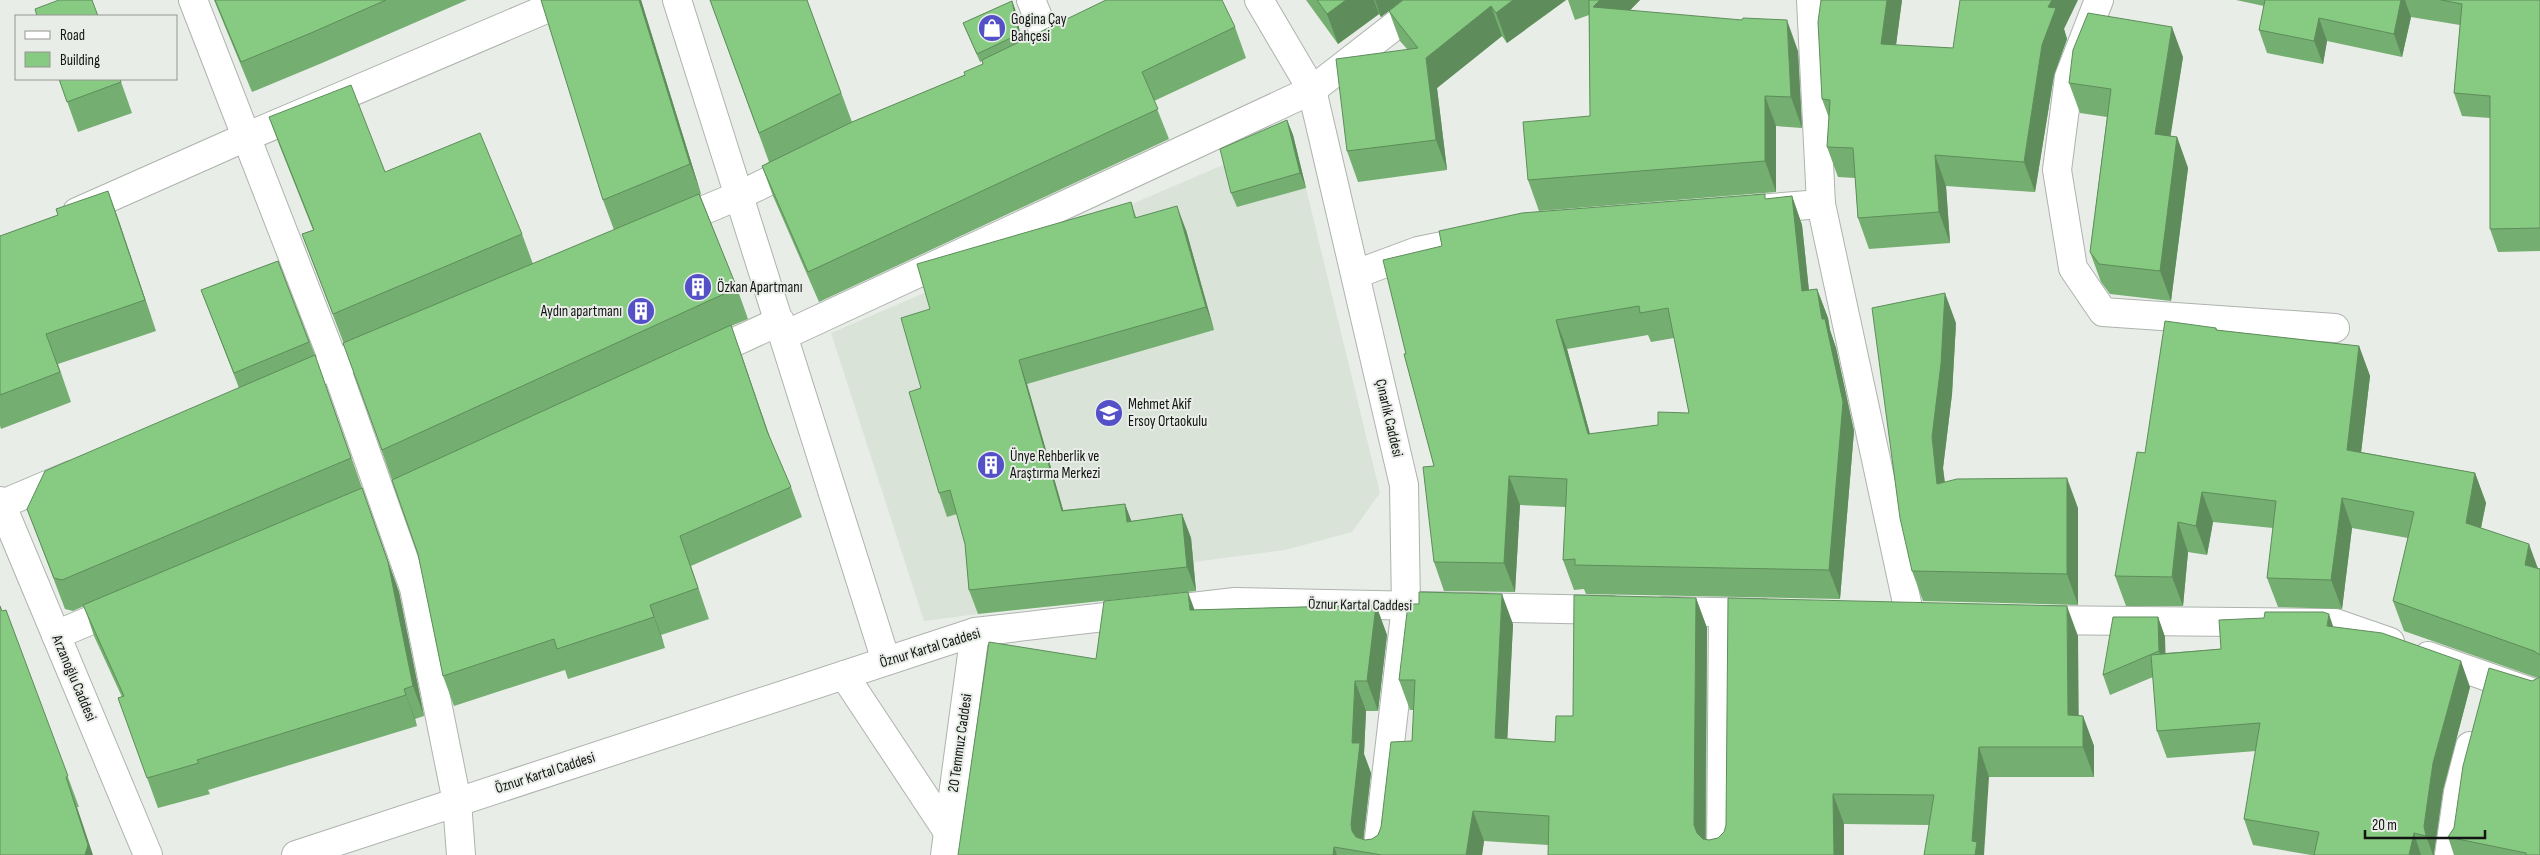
<svg xmlns="http://www.w3.org/2000/svg" width="2540" height="855" viewBox="0 0 2540 855" font-family="'Sofia Sans Condensed',sans-serif">
  <rect width="100%" height="100%" fill="#e8ede7"/>
  <path fill="#d9e3d8" d="M1293 135 1380 493 1352 532 1285 550 1193 562 1190 538 973 562 978 614 924 621 831 333Z"/>
  <g fill="none" stroke-linecap="round" stroke-linejoin="round">
    <defs>
      <g id="minor">
        <path d="M193 0 335 365 414 588 457 802 461 855"/>
        <path d="M677 0 886 661"/>
        <path d="M1031 0 1050 46"/>
        <path d="M1259 0 1312 90 1404 485 1406 606 1377 855"/>
        <path d="M1811 0 1821 204 1910 617"/>
        <path d="M2099 0 2069 77 2057 170 2073 268 2103 312 2335 328"/>
        <path d="M1758 209 1821 204"/>
        <path d="M77 212 246 137 567 0"/>
        <path d="M671 224 740 195 800 166"/>
        <path d="M1356 274 1418 251 1467 241"/>
        <path d="M785 335 1312 90 1428 0"/>
        <path d="M702 357 780 321"/>
        <path d="M286 385 385 344"/>
        <path d="M0 501 148 855"/>
        <path d="M0 505 71 475"/>
        <path d="M1664 611 1763 613"/>
        <path d="M2036 620 2335 623 2390 642"/>
        <path d="M56 635 122 607"/>
        <path d="M2428 656 2540 695"/>
        <path d="M844 675 948 832"/>
        <path d="M296 855 975 632 1235 602 1611 610"/>
        <path d="M945 855 975 632"/>
        <path d="M1721 855 1723 613"/>
        <path d="M2449 855 2458 792 2470 746"/>
      </g>
    </defs>
    <use href="#minor" stroke="#aeb3ae" stroke-width="30"/>
    <use href="#minor" stroke="#fff" stroke-width="28"/>
  </g>
  <g fill="#74ae70" fill-rule="evenodd">
    <path d="M214 0H467L322 63 252 92Z"/>
    <path d="M541 0H641L701 194 700 195 737 288 748 319 731 326 770 439 791 487 802 517 691 566 709 619 661 635 665 648 568 679 565 670 454 706 443 676 418 554 344 344 302 234 313 230 280 147 269 117 385 172 522 234 533 264 614 230 603 200Z"/>
    <path d="M710 0H807L852 122 965 75 983 64 982 61 980 62 963 23 1012 1 1015 9 1022 41 1235 27 1246 58 1154 101 1169 139 819 302 773 196 762 166 769 162Z"/>
    <path d="M1306 0H1403L1381 17 1379 14 1338 44Z"/>
    <path d="M1566 0 1507 43 1502 36 1437 88 1447 170 1358 182 1347 151 1407 49 1400 41 1389 11Z"/>
    <path d="M1568 0H1640L1630 10 1798 51 1802 128 1776 126V192L1539 211 1528 180 1590 116 1589 15 1575 20Z"/>
    <path d="M1821 0H1902L1896 45 1953 48 2064 29 2067 39 2054 75 2035 192 1946 186 1950 243 1869 249 1858 218 1855 178 1838 177 1827 147 1829 118 1822 99Z"/>
    <path d="M2236 0H2540V251L2498 252 2490 229V118L2462 116 2454 93 2460 25 2411 17 2402 57 2327 41 2323 64 2267 53 2259 30 2264 6Z"/>
    <path d="M2183 57 2170 136 2177 137 2188 168 2171 301 2110 294 2101 282 2090 252 2107 117 2080 113 2069 83Z"/>
    <path d="M59 79H120L132 113 78 132Z"/>
    <path d="M1287 120 1293 135 1306 188 1237 207 1231 193Z"/>
    <path d="M108 191 156 331 58 364 71 402 1 429 0 426V236L58 215Z"/>
    <path d="M1792 196 1802 225 1809 290 1817 289 1828 318 1830 330 1836 348 1854 431 1840 599 1586 594 1584 589 1574 590 1563 560 1566 507 1520 505 1515 592 1444 591 1434 562V466L1404 354 1767 199ZM1648 335 1651 342 1674 338 1689 413 1658 425 1590 434 1567 349Z"/>
    <path d="M1131 202 1136 217 1186 230 1214 330 1027 384 1063 510 1125 504 1131 521 1182 514 1191 538 1196 591 978 614 969 590 965 544 957 514 947 517 939 493 921 388 930 309Z"/>
    <path d="M278 261 315 355 399 592 424 716 415 719 417 726 208 790 210 794 158 808 118 698 122 697 94 636 84 606 73 611 65 609 27 509 239 388 201 290Z"/>
    <path d="M1956 323 1952 394 1943 468 1945 482 2078 508V605L1923 601 1912 571Z"/>
    <path d="M2216 328 2217 330 2359 346 2370 376 2361 452 2475 473 2486 503 2481 528 2538 568 2540 569V855H2454L2448 837 2454 828 2532 681 2538 678 2404 631 2393 601 2408 538 2352 528 2342 609 2278 607 2267 578 2273 528 2213 522 2207 555 2188 552 2183 606H2126L2115 576 2145 453Z"/>
    <path d="M1696 598 1707 628 1706 839 1709 840 1718 838 2078 636V715L2083 716 2094 746V777H1989L1929 825 1844 824V855H1548V845L1484 841 1482 855H958L1096 659 1194 610 1376 605 1387 635 1378 711H1366L1364 754 1371 773 1363 840H1365L1372 839 1378 835 1412 741 1414 710H1410L1399 680 1513 624 1507 739 1555 742 1573 716Z"/>
    <path d="M6 610 79 807H77L2 611Z"/>
    <path d="M2158 617 2165 637V653L2221 649 2333 627 2470 687 2443 790 2434 853V855H2311L2253 845 2244 819 2256 751 2167 758 2157 731 2153 677 2110 695 2103 675Z"/>
  </g>
  <g fill="#5e8d5b">
    <path d="M639 0H641L701 194 690 164Z"/>
    <path d="M1346 0H1374L1379 14 1338 44 1327 14Z"/>
    <path d="M1375 0H1403L1381 17Z"/>
    <path d="M1513 0H1566L1507 43 1496 13Z"/>
    <path d="M1600 0H1640L1604 37 1593 7Z"/>
    <path d="M1887 0H1902L1892 75 1881 44Z"/>
    <path d="M2052 0H2078L2064 29 2067 39 2054 75 2035 192 2024 162 2048 7Z"/>
    <path d="M2401 0H2405L2411 17 2402 57 2394 34Z"/>
    <path d="M1012 1 1015 9 1022 42 1019 34Z"/>
    <path d="M1491 6 1502 36 1437 88 1447 170 1436 140 1426 58Z"/>
    <path d="M2319 18 2327 41 2323 64 2314 41Z"/>
    <path d="M1787 20 1798 51 1802 128 1791 97Z"/>
    <path d="M2172 27 2183 57 2166 165 2155 134Z"/>
    <path d="M1765 96 1776 126V192L1765 161Z"/>
    <path d="M1287 120 1293 135 1306 188 1300 173Z"/>
    <path d="M2177 137 2188 168 2171 301 2160 271Z"/>
    <path d="M1935 155 1946 186 1950 243 1939 212Z"/>
    <path d="M108 191 119 221 156 331 145 300Z"/>
    <path d="M1792 196 1802 225 1812 320 1802 291Z"/>
    <path d="M1177 206 1186 230 1214 330 1206 307Z"/>
    <path d="M1817 289 1828 318 1830 330 1836 348 1854 431 1840 599 1829 570 1822 319Z"/>
    <path d="M1945 293 1956 323 1952 394 1943 468 1948 515 1937 484 1932 437Z"/>
    <path d="M1556 320 1567 349 1598 464 1588 434Z"/>
    <path d="M731 325 742 356 778 461 767 431Z"/>
    <path d="M2359 346 2370 376 2358 479 2347 450Z"/>
    <path d="M1019 360 1027 384 1070 534 1062 511Z"/>
    <path d="M2475 473 2486 503 2476 552 2466 523Z"/>
    <path d="M1509 476 1520 505 1515 592 1504 563Z"/>
    <path d="M2067 478 2078 508V605L2067 574Z"/>
    <path d="M362 488 399 592 424 716 413 686Z"/>
    <path d="M2202 492 2213 522 2207 555 2196 526Z"/>
    <path d="M2342 498 2352 528 2342 609 2331 580Z"/>
    <path d="M1125 504 1134 528 1127 522Z"/>
    <path d="M1182 514 1191 538 1196 591 1187 567Z"/>
    <path d="M2178 522 2188 552 2183 606 2172 577Z"/>
    <path d="M2529 544 2540 574 2525 565Z"/>
    <path d="M1188 592 1199 622 1190 610Z"/>
    <path d="M1502 594 1513 624 1506 768 1495 738Z"/>
    <path d="M1696 598 1707 628 1705 855 1694 825Z"/>
    <path d="M650 605 661 635 665 648 654 617Z"/>
    <path d="M1376 605 1387 635 1378 711 1367 681Z"/>
    <path d="M2067 606 2078 636 2079 745 2068 715Z"/>
    <path d="M2329 614 2338 641 2327 626Z"/>
    <path d="M2158 617 2165 637 2166 671 2159 651Z"/>
    <path d="M2461 661 2470 687 2443 790 2434 853V855H2433L2426 836 2424 826 2433 763Z"/>
    <path d="M1355 681 1366 711 1364 754 1371 773 1362 852 1352 831 1351 824 1352 743Z"/>
    <path d="M404 689 415 719 417 726 406 695Z"/>
    <path d="M2083 716 2094 746V777L2083 747Z"/>
    <path d="M1979 747 1989 777 1984 855H1975L1972 841Z"/>
    <path d="M66 777 77 807 93 855H85Z"/>
    <path d="M1833 794 1844 824V855H1834Z"/>
    <path d="M1473 811 1484 841 1482 855H1466Z"/>
    <path d="M2414 833 2421 855H2409Z"/>
    <path d="M1334 847 1337 855H1333Z"/>
  </g>
  <g fill="#87ca82" stroke="#5e8d5b" fill-rule="evenodd">
    <path d="M59 0H92L98 16H37L35 9Z"/>
    <path d="M215 0H386L311 33 241 62Z"/>
    <path d="M541 0H639L690 164 603 200Z"/>
    <path d="M710 0H807L841 93 759 133Z"/>
    <path d="M1106 0H1222L1235 27 1142 72 1158 109 808 272 762 166 852 122 965 75 964 72 983 64 982 60Z"/>
    <path d="M1317 0H1346L1327 14Z"/>
    <path d="M1403 0H1513L1496 13 1491 6 1426 58 1436 140 1347 151 1336 59 1418 48 1389 11Z"/>
    <path d="M1589 0H1600L1593 7 1742 20 1743 18 1787 20 1791 97 1765 96V161L1528 180 1523 122 1590 116Z"/>
    <path d="M1821 0H1887L1881 44 1953 48 1960 0H2052L2048 7 2056 8 2042 45 2024 162 1935 155 1939 212 1858 218 1853 148 1827 147 1830 100 1822 99 1818 22Z"/>
    <path d="M2265 0H2401L2394 34 2319 18 2314 41 2259 30Z"/>
    <path d="M2441 0H2540V228L2490 229V96L2454 93 2462 4Z"/>
    <path d="M1012 1 1019 34 977 54 963 23Z"/>
    <path d="M2088 13 2172 27 2155 134 2177 137 2160 271 2099 264 2090 252 2111 89 2069 83 2073 50Z"/>
    <path d="M59 79H120L121 82 67 102Z"/>
    <path d="M351 85 385 172 480 133 522 234 333 314 302 234 314 230 269 117Z"/>
    <path d="M1287 120 1300 173 1231 193 1220 149Z"/>
    <path d="M108 191 145 300 46 334 60 372 0 395V236L58 215 56 209Z"/>
    <path d="M699 194 737 288 382 450 343 343Z"/>
    <path d="M1765 194V199L1792 196 1802 291 1817 289 1822 319H1825L1843 402 1829 570 1575 565V559L1563 560 1567 479 1509 476 1504 563 1434 562 1423 467 1434 466 1404 354H1406L1383 260 1442 246 1439 231 1522 213ZM1639 306 1640 313 1668 308 1689 413 1658 412V425L1588 434 1556 320Z"/>
    <path d="M1131 202 1135 218 1177 206 1206 307 1019 360 1062 511 1125 504 1127 522 1182 514 1187 567 969 590 965 544 950 490 939 493 909 392 921 388 901 318 930 309 917 264Z"/>
    <path d="M278 261 309 342 234 373 201 290Z"/>
    <path d="M1945 293 1941 364 1932 437 1937 484 1957 479 2067 478V574L1912 571 1900 518 1872 308Z"/>
    <path d="M2165 321 2216 328V330L2359 346 2347 450 2475 473 2466 523 2529 544 2525 565 2540 569V655L2534 651 2393 601 2414 512 2342 498 2331 580 2267 578 2276 501 2202 492 2196 526 2178 522 2172 577 2115 576 2137 452 2145 453Z"/>
    <path d="M731 325 767 431 791 487 680 536 698 588 650 605 654 617 557 649 554 639 443 676 418 554 392 480Z"/>
    <path d="M315 355 351 458 62 580 54 578 27 509 45 471Z"/>
    <path d="M362 488 388 562 413 686 404 689 406 695 197 760 199 763 147 778 118 698 124 696 83 605Z"/>
    <path d="M1188 592 1190 610 1376 605 1367 681H1355L1352 743H1360L1351 824 1352 831 1356 837 1365 840 1372 839 1378 835 1381 827 1391 742 1412 741 1415 680H1399L1408 604H1419V592L1502 594 1495 738 1555 742 1556 716H1573L1574 595 1696 598 1694 825 1697 833 1703 839 1709 840 1718 838 1724 832 1726 825 1728 598 2067 606 2068 715 2083 716V747H1979L1972 841 1977 842 1975 855H1924L1934 795 1833 794 1834 855H1548L1549 816 1473 811 1466 855H1382L1334 847 1333 855H958L989 642 1096 659 1104 601Z"/>
    <path d="M0 606 2 611 6 610 68 776 66 777 88 845 85 855H0Z"/>
    <path d="M2265 612H2323L2329 614 2327 626 2382 633 2461 661 2433 763 2424 826 2426 836 2414 833 2409 855H2314L2319 832 2244 819 2260 723 2157 731 2151 655 2221 649 2219 620 2264 618Z"/>
    <path d="M2113 617H2158L2159 651 2103 675Z"/>
    <path d="M2489 668 2532 681 2540 677V855H2526V853L2448 837 2454 828 2463 766Z"/>
  </g>
  <defs>
    <symbol id="shop-disc" viewBox="-11 -11 22 22"><circle r="9.5" fill="#5450c8" stroke="#e8ede7"/><path d="M-5-2.5h2.3a2.7 3.5 0 0 1 5.4 0H5L5.5 6h-11ZM-1.5-2.5h3a1.5 2.3 0 0 0-3 0Z" fill="#fff"/></symbol>
    <symbol id="building-disc" viewBox="-11 -11 22 22"><circle r="9.5" fill="#5450c8" stroke="#e8ede7"/><path d="M-4-6H4V6H1V3H-1V6H-4ZM-2.5-4.3h1.7v1.8h-1.7ZM.8-4.3h1.7v1.8H.8ZM-2.5-1h1.7V.8h-1.7ZM.8-1h1.7V.8H.8Z" fill="#fff"/></symbol>
    <symbol id="school-disc" viewBox="-11 -11 22 22"><circle r="9.5" fill="#5450c8" stroke="#e8ede7"/><path d="M0-5L7-2L0 1L-7-2ZM-4 1L0 2.5L4 1V4Q0 6-4 4Z" fill="#fff"/></symbol>
  </defs>
  <g fill-rule="evenodd">
    <use href="#shop-disc" x="976" y="12" width="32" height="32"/>
    <use href="#building-disc" x="682" y="271" width="32" height="32"/>
    <use href="#building-disc" x="625" y="295" width="32" height="32"/>
    <use href="#school-disc" x="1093" y="397" width="32" height="32"/>
    <use href="#building-disc" x="975" y="449" width="32" height="32"/>
  </g>
  <g text-anchor="middle" dominant-baseline="central" stroke-width="4" stroke-linejoin="round" paint-order="stroke">
    <g font-size="15" fill="#131413" stroke="#e8ede7" text-anchor="start">
      <text x="1011" y="19">Gogina Çay<tspan x="1011" dy="17">Bahçesi</tspan></text>
      <text x="717" y="287">Özkan Apartmanı</text>
      <text x="622" y="311" text-anchor="end">Aydın apartmanı</text>
      <text x="1128" y="404">Mehmet Akif<tspan x="1128" dy="17">Ersoy Ortaokulu</tspan></text>
      <text x="1010" y="456">Ünye Rehberlik ve<tspan x="1010" dy="17">Araştırma Merkezi</tspan></text>
    </g>
    <g font-size="15" fill="#131413" stroke="#e8ede7">
      <text transform="translate(1389 418) rotate(77)">Çınarlık Caddesi</text>
      <text transform="translate(1360 605) rotate(1)">Öznur Kartal Caddesi</text>
      <text transform="translate(930 648) rotate(-17)">Öznur Kartal Caddesi</text>
      <text transform="translate(74 678) rotate(67)">Arzanoğlu Caddesi</text>
      <text transform="translate(960 743) rotate(-82)">20 Temmuz Caddesi</text>
      <text transform="translate(545 773) rotate(-18)">Öznur Kartal Caddesi</text>
    </g>
  </g>
  <rect x="15" y="15" width="162" height="65" fill="#e8ede7" stroke="#939692"/>
  <rect x="25" y="31" width="25" height="8" fill="#ffffff" stroke="#939692"/>
  <text x="60" y="40" font-size="15" fill="#131413">Road</text>
  <rect x="25" y="52" width="25" height="15" fill="#87ca82" stroke="#939692"/>
  <text x="60" y="65" font-size="15" fill="#131413">Building</text>
  <path d="M2365 830v8h120v-8" fill="none" stroke="#131413" stroke-width="2.5"/>
  <text x="2372" y="830" font-size="15" fill="#131413" stroke="#e8ede7" stroke-width="4" paint-order="stroke">20 m</text>
</svg>
